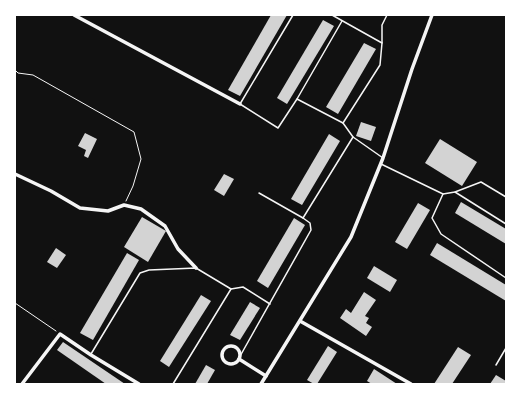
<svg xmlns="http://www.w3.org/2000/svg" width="521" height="399" viewBox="0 0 521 399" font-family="Helvetica,sans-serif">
  <rect width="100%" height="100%" fill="#111"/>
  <g fill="#d3d3d3">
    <path d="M271 15H287L240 96 228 90Z"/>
    <path d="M323 20 334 26 287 104 277 98Z"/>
    <path d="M364 43 376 49 338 114 326 107Z"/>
    <path d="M361 122 376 127 371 141 356 136Z"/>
    <path d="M85 133 97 139 88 158 84 156 86 150 78 146Z"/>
    <path d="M329 134 340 141 302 205 291 199Z"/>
    <path d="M440 139 477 162 462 186 425 163Z"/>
    <path d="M224 174 234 179 224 196 214 190Z"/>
    <path d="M461 202 506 229V244L455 213Z"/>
    <path d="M418 203 430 210 407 249 395 242Z"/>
    <path d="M142 217 166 231 148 262 124 247Z"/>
    <path d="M294 218 305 225 268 288 257 281Z"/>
    <path d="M437 243 506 285V301L430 255Z"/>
    <path d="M56 248 66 255 57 268 47 262Z"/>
    <path d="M127 253 139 260 93 340 80 333Z"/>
    <path d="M374 266 397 280 390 292 367 278Z"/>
    <path d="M364 292 376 300 365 316 369 318 366 323 372 327 366 336 340 318 346 309 351 313Z"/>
    <path d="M201 295 211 301 169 367 160 361Z"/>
    <path d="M250 302 260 308 240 340 230 335Z"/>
    <path d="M63 342 125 384H106L57 350Z"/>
    <path d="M328 346 337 352 317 384H314L307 380Z"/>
    <path d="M458 347 471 355 452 384H434Z"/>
    <path d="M206 365 215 370 207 384H195Z"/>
    <path d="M374 369 397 384H372L367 381Z"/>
    <path d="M496 375 506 381V384H490Z"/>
  </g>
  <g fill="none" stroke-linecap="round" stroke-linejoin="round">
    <g stroke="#f5f5f5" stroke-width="1">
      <path d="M15 70 18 73 33 75 134 132 141 159 133 186 126 201"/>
      <path d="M15 303 56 331"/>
    </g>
    <g stroke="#f5f5f5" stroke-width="1.5">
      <path d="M293 15 240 104 278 128 297 99 343 123 353 137 383 158"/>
      <path d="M332 15 382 43 380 65 343 123"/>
      <path d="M382 43V25L387 15"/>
      <path d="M297 99 342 21"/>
      <path d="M381 164 443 194 455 192 481 182 506 197"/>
      <path d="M455 192 506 224"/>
      <path d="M259 193 303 218 353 137"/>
      <path d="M443 194 432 218 441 234 506 278"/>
      <path d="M91 354 140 273 149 270 196 268 231 289 243 287 270 304"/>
      <path d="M239 358 311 230 310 223 303 218"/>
      <path d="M496 365 506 348"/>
      <path d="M173 384 231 289"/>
    </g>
    <g stroke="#f5f5f5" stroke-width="3.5">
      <path d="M74 15 240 104"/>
      <path d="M15 174 51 191 80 208 108 211 124 205 141 209 165 226 178 249 196 268"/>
      <path d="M300 321 411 384"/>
      <circle cx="231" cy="355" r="9"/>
      <path d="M239 359 266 376"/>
      <path d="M22 384 60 334 91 355 139 384"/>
      <path d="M261 384 351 237 383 158 412 69 432 15"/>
    </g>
  </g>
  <rect width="521" height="399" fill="none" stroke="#ffffff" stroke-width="32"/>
</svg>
